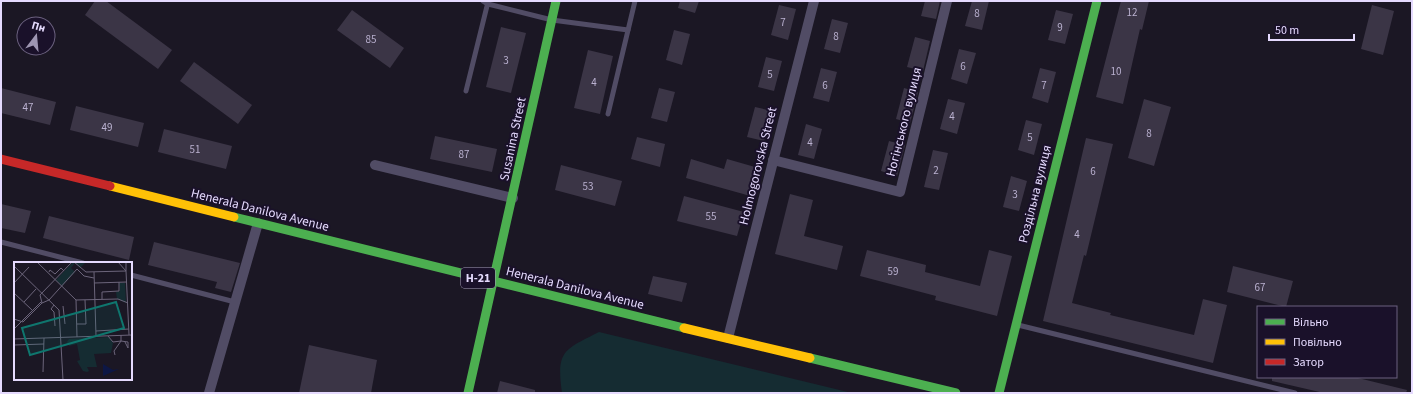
<svg xmlns="http://www.w3.org/2000/svg" width="1413" height="394" viewBox="0 0 1413 394" font-family="'Source Sans 3',sans-serif">
  <rect width="100%" height="100%" fill="#1b1724"/>
  <path fill="#152c32" d="M599 332 852 393H562C556 350 564 350 599 332Z"/>
  <g fill="#3b3546">
    <path d="M95 1H106L172 50 158 69 85 15Z"/>
    <path d="M680 1H699L695 13 678 8Z"/>
    <path d="M925 1H940L936 19 921 16Z"/>
    <path d="M972 1H989L982 30 965 26Z"/>
    <path d="M1121 1H1149L1142 30 1140 29 1123 104 1096 97Z"/>
    <path d="M779 5 796 9 788 40 771 35Z"/>
    <path d="M1372 5 1394 11 1383 55 1361 49Z"/>
    <path d="M352 10 404 48 390 68 337 30Z"/>
    <path d="M1056 10 1073 14 1065 44 1048 40Z"/>
    <path d="M832 19 848 23 840 53 824 49Z"/>
    <path d="M501 27 526 33 511 93 486 87Z"/>
    <path d="M674 30 690 34 682 65 666 60Z"/>
    <path d="M915 37 930 41 923 71 907 67Z"/>
    <path d="M959 49 976 53 967 84 951 79Z"/>
    <path d="M588 50 613 56 600 114 574 108Z"/>
    <path d="M766 57 782 61 774 91 758 87Z"/>
    <path d="M194 62 252 105 238 124 180 81Z"/>
    <path d="M821 68 837 72 829 102 813 98Z"/>
    <path d="M1040 68 1056 72 1048 103 1032 98Z"/>
    <path d="M1 88 56 102 50 125 1 113Z"/>
    <path d="M659 88 675 92 667 122 651 118Z"/>
    <path d="M904 88 918 92 910 123 896 119Z"/>
    <path d="M948 99 965 103 957 134 940 129Z"/>
    <path d="M1144 99 1171 107 1154 166 1128 158Z"/>
    <path d="M76 106 144 123 138 147 70 130Z"/>
    <path d="M755 107 772 111 764 141 747 137Z"/>
    <path d="M1026 120 1042 124 1034 155 1018 150Z"/>
    <path d="M806 124 822 129 814 159 798 155Z"/>
    <path d="M164 129 232 146 226 169 158 152Z"/>
    <path d="M435 136 497 149 492 172 430 159Z"/>
    <path d="M637 137 665 144 660 167 631 159Z"/>
    <path d="M1086 138 1113 144 1086 256 1084 255 1072 303 1111 313 1110 315 1194 335 1203 299 1227 305 1213 363 1043 321Z"/>
    <path d="M889 141 905 145 897 176 881 171Z"/>
    <path d="M933 150 948 153 939 190 924 187Z"/>
    <path d="M691 159 724 169 727 159 762 169 754 197 686 178Z"/>
    <path d="M561 165 622 181 615 206 555 190Z"/>
    <path d="M1011 176 1027 181 1019 211 1003 207Z"/>
    <path d="M790 194 813 200 804 236 843 246 837 270 775 254Z"/>
    <path d="M684 196 744 212 737 236 677 221Z"/>
    <path d="M1 204 31 211 25 233 1 228Z"/>
    <path d="M49 216 134 237 129 260 43 238Z"/>
    <path d="M154 242 240 263 231 292 215 288 217 282 148 265Z"/>
    <path d="M867 250 926 265 925 272 980 286 989 250 1012 256 997 316 935 300 936 296 860 276Z"/>
    <path d="M1233 266 1293 281 1286 307 1227 292Z"/>
    <path d="M653 276 687 283 682 302 648 294Z"/>
    <path d="M309 345 377 360 371 393H299Z"/>
    <path d="M1272 377H1354L1407 390 1406 393H1324L1272 381Z"/>
    <path d="M500 381 535 390V393H497Z"/>
  </g>
  <g fill="none" stroke-linecap="round" stroke-linejoin="round">
    <g stroke="#514c65" stroke-width="5">
      <path d="M483 1 488 4 552 20 628 30"/>
      <path d="M466 91 488 2"/>
      <path d="M608 114 635 1"/>
      <path d="M1 242 83 263"/>
      <path d="M131 275 235 302"/>
      <path d="M1018 325 1295 393"/>
    </g>
    <g stroke="#514c65" stroke-width="10">
      <path d="M773 160 900 192 947 1"/>
      <path d="M375 165 513 198"/>
      <path d="M728 338 814 1"/>
      <path d="M209 393 258 223"/>
    </g>
    <g stroke="#4caf50" stroke-width="9">
      <path d="M234 217 684 328"/>
      <path d="M810 358 956 393"/>
      <path d="M468 393 556 1"/>
      <path d="M999 393 1097 1"/>
    </g>
    <g stroke="#ffc107" stroke-width="9">
      <path d="M110 186 234 217"/>
      <path d="M684 328 810 358"/>
    </g>
    <path stroke="#c62828" stroke-width="9" d="M1 159 110 186"/>
  </g>
  <g text-anchor="middle" dominant-baseline="central" stroke-width="4" stroke-linejoin="round" paint-order="stroke">
    <g font-size="11" fill="#bab1d0">
      <text x="1132" y="12">12</text>
      <text x="977" y="13">8</text>
      <text x="783" y="22">7</text>
      <text x="1060" y="27">9</text>
      <text x="836" y="36">8</text>
      <text x="371" y="39">85</text>
      <text x="506" y="60">3</text>
      <text x="963" y="66">6</text>
      <text x="1116" y="71">10</text>
      <text x="770" y="74">5</text>
      <text x="594" y="82">4</text>
      <text x="825" y="85">6</text>
      <text x="1044" y="85">7</text>
      <text x="28" y="107">47</text>
      <text x="952" y="116">4</text>
      <text x="107" y="127">49</text>
      <text x="1149" y="133">8</text>
      <text x="1030" y="137">5</text>
      <text x="810" y="142">4</text>
      <text x="195" y="149">51</text>
      <text x="464" y="154">87</text>
      <text x="936" y="170">2</text>
      <text x="1093" y="171">6</text>
      <text x="588" y="186">53</text>
      <text x="1015" y="194">3</text>
      <text x="711" y="216">55</text>
      <text x="1077" y="234">4</text>
      <text x="893" y="271">59</text>
      <text x="1260" y="287">67</text>
    </g>
    <rect fill="#1a112a" stroke="#a89ebe" stroke-width="1" x="461" y="268" width="34" height="20" rx="3"/>
    <g font-size="12" font-weight="bold" fill="#e5dafe">
      <text x="478" y="278">Н-21</text>
    </g>
    <g font-size="13" fill="#e5dafe" stroke="#1a112a">
      <text transform="translate(904 122) rotate(-76)">Ногінського вулиця</text>
      <text transform="translate(513 139) rotate(-78)">Susanina Street</text>
      <text transform="translate(758 166) rotate(-76)">Holmogorovska Street</text>
      <text transform="translate(1035 194) rotate(-76)">Роздільна вулиця</text>
      <text transform="translate(260 210) rotate(14)">Henerala Danilova Avenue</text>
      <text transform="translate(575 288) rotate(14)">Henerala Danilova Avenue</text>
    </g>
  </g>
  <g transform="translate(14 262)">
    <rect width="118" height="118" fill="#1b1724"/>
    <path d="M59 0H72L66 6 61 1 57 6 61 10 48 24 42 18ZM105 21H111L112 41 103 37 102 30 106 29ZM95 75 99 81 97 91 80 92 83 105H73L75 109 73 110 69 109 63 99 66 98 63 82 55 84 53 80 55 77Z" fill="#152c32"/>
    <path d="M89 102 99 108 105 107 89 114Z" fill="#0d1745"/>
    <path fill="none" stroke="#6c657b" stroke-width="1" d="M23 0 62 38 63 75M58 0 26 33 28 41 35 38 63 7 70 14 80 16M60 0 72 10 112 9V0M104 0 112 9 115 73M0 4 45 48 49 118M35 10 36 8 41 12 47 6 50 9M80 10 82 74M0 21 15 5M80 21 113 20M0 31 18 48M88 37V30L105 29V20M62 38 104 37 114 41M10 40 22 27M40 43 37 47 40 50 41 64M49 44 51 62M0 57 9 60 28 41M63 62H72L71 38M0 67 27 40M82 69 115 67M94 74 99 80 107 79V73M0 77 118 73M0 83 30 82M101 93 100 89 107 79 114 80V86L111 80M29 110 30 76"/>
    <path fill="#0f766e" fill-opacity="0.15" stroke="#0f766e" stroke-width="2" d="M102 40 110 66 16 93 8 66Z"/>
    <rect width="118" height="118" fill="none" stroke="#e5dafe" stroke-width="2"/>
  </g>
  <rect width="1413" height="394" fill="none" stroke="#e5dafe" stroke-width="4"/>
  <rect x="1257" y="306" width="140" height="72" fill="#1a112a" stroke="#6b617f"/>
  <rect x="1265" y="319" width="20" height="6" fill="#4caf50" stroke="#6b617f"/>
  <text x="1293" y="326" font-size="12" fill="#e5dafe">Вільно</text>
  <rect x="1265" y="339" width="20" height="6" fill="#ffc107" stroke="#6b617f"/>
  <text x="1293" y="346" font-size="12" fill="#e5dafe">Повільно</text>
  <rect x="1265" y="359" width="20" height="6" fill="#c62828" stroke="#6b617f"/>
  <text x="1293" y="366" font-size="12" fill="#e5dafe">Затор</text>
  <g transform="translate(36 36) rotate(16)"><circle r="19" fill="#1a112a" stroke="#6b617f"/>
  <path d="M0-3L7 15L0 10L-7 15Z" fill="#9e96b2"/>
  <text y="-6" font-size="11" font-weight="bold" text-anchor="middle" fill="#e5dafe">Пн</text>
  </g>
  <path d="M1269 34v6h85v-6" fill="none" stroke="#e5dafe" stroke-width="2"/>
  <text x="1275" y="34" font-size="12" fill="#e5dafe" stroke="#1a112a" stroke-width="3" paint-order="stroke">50 m</text>
</svg>
